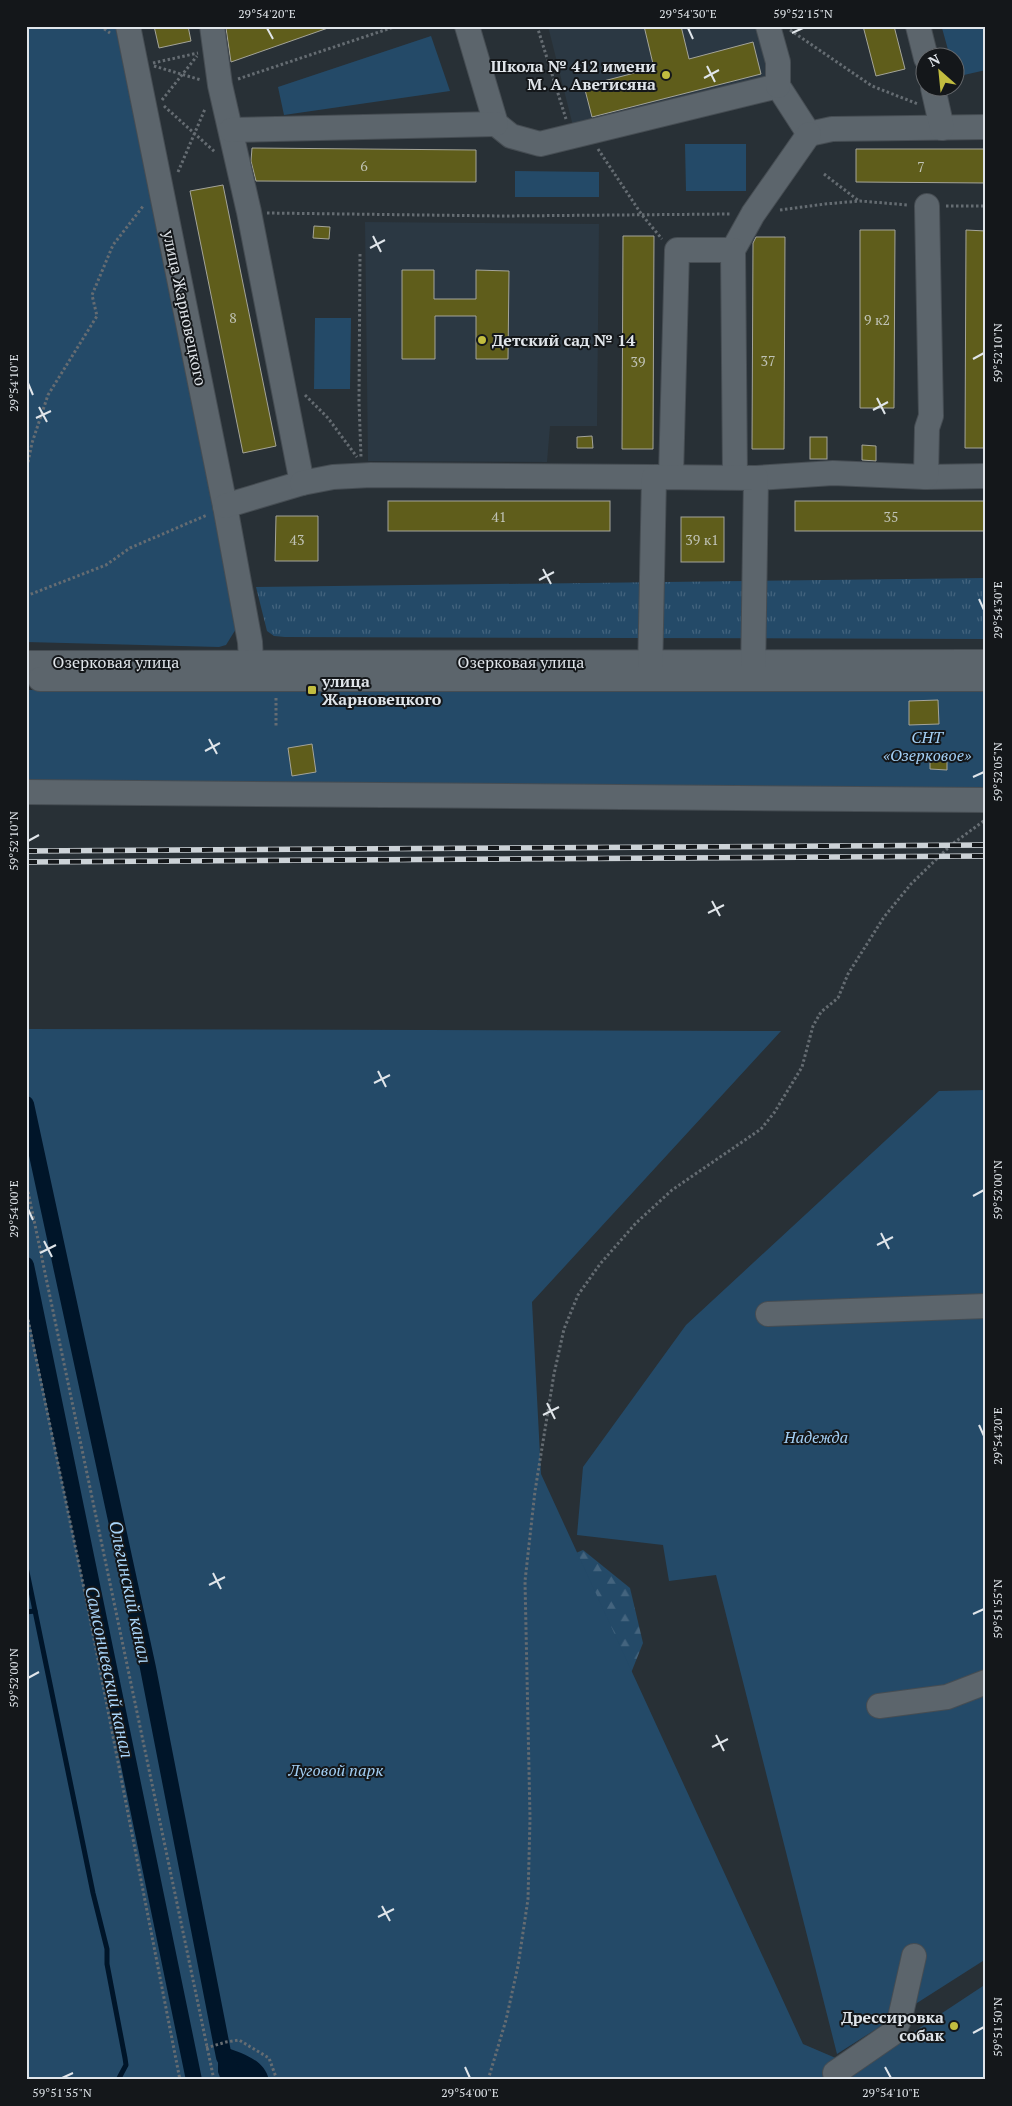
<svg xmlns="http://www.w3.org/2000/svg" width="1012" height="2106" viewBox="0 0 1012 2106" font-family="'PT Serif',serif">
  <defs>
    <pattern id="grass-tufts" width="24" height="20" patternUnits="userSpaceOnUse" patternTransform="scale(1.25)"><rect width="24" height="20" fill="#244a68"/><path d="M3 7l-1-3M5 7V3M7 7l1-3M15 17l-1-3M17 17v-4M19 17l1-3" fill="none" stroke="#44647e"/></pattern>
    <pattern id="forest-firs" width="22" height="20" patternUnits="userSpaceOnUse" patternTransform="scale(1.25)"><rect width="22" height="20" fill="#244a68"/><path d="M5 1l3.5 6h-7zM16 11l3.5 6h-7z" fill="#44647e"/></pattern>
  </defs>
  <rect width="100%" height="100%" fill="#283036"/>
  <g fill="#2b3843">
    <path d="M548 26H762L770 79 573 126Z"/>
    <path d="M365 222 599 224 597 426H550L547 462 368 461Z"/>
  </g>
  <path fill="url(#grass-tufts)" d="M986 578V639L285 637 274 636 267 631 256 587Z"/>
  <path fill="url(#forest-firs)" d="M583 1550 630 1588 643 1643 623 1693 545 1566Z"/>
  <g fill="#244a68">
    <path d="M26 26H116L239 624 226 645 219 647 26 642Z"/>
    <path d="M949 26H986V70L955 77 954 58 950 57 942 28Z"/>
    <path d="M431 36 450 91 284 115 278 87Z"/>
    <path d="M685 144H746V191H686Z"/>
    <path d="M515 171 599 172V197H515Z"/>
    <path d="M315 318H351L350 389H314Z"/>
    <path d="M986 687V805L26 803V690Z"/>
    <path d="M26 1029 781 1031 532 1302 541 1474 803 2044 859 2068 986 1984V2080H26Z"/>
    <path d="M986 1090V1959L837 2054 716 1575 669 1581 663 1545 577 1535 583 1467 686 1325 939 1091Z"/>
  </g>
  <path fill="#001529" d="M225 2044V2047C243 2054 264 2059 269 2080H221L218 2072V2049L220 2048 219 2045Z"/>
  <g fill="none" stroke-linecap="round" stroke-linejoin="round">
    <g stroke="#001529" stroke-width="5">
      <path d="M26 1567 93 1893 107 1949V1964L125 2058 126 2065 118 2080"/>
      <path d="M26 1612 35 1611"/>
    </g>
    <g stroke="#001529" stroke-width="16">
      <path d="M26 1104 148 1668 221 2042 224 2057 237 2080"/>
      <path d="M26 1265 194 2080"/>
    </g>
  </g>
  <g fill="#5f5d1b" stroke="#a4a499">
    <path d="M154 26H188L191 41 159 48Z"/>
    <path d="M232 26H328V28L231 62 226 28Z"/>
    <path d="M644 26H681L689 59 753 42 761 74 592 117 584 86 654 68Z"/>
    <path d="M863 26H894L905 69 876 76Z"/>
    <path d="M252 148 476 150V182L256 181 251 161Z"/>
    <path d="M856 149H986V183L856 182Z"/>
    <path d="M223 185 276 446 243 453 190 191Z"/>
    <path d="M314 226 330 227 329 239 313 238Z"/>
    <path d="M860 230H895L894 408H860Z"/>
    <path d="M966 230 986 231V448H965Z"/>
    <path d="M623 236H654L653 449H622Z"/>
    <path d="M756 237H785L784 449H752L753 243Z"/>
    <path d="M402 270H434V299H476V270L509 271 508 359H476V316H435V359H402Z"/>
    <path d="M592 436 593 448H577V437Z"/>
    <rect x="810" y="437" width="17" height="22"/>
    <path d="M862 445 876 446V461L862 460Z"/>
    <rect x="388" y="501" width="222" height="30"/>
    <rect x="795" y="501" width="191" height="30"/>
    <path d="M276 516H318V561H275Z"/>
    <rect x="681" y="517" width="43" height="45"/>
    <path d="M938 700 939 724 909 725V701Z"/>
    <path d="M312 744 316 772 292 776 288 748Z"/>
    <path d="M930 755 947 756V770L930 769Z"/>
  </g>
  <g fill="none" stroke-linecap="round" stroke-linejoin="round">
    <defs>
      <g id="minor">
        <path d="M128 26 225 506 250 642 252 678"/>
        <path d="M212 26 220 85 249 212 302 483 225 506"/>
        <path d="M467 26 496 124 511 136 540 144 778 86 809 134 832 129 986 127"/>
        <path d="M768 26 778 62V86"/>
        <path d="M918 26 926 58"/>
        <path d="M933 88 942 128"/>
        <path d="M231 130 496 124"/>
        <path d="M733 250 753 214 809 134"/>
        <path d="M671 476 677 250H733L735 477"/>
        <path d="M926 477 986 476"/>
        <path d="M756 478 833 473 926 477 927 428 931 416 927 206"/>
        <path d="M302 483 333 477 371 475 654 477"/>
        <path d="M26 663 986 662"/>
        <path d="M650 676 654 477 756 478 753 677"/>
        <path d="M40 679H986"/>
        <path d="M26 792 986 800"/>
        <path d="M768 1314 986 1306"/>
        <path d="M879 1706 947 1697 986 1682"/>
        <path d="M837 2080 835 2073 893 2033 900 2018 914 1956"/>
      </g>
    </defs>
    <use href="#minor" stroke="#464d53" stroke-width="26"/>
    <g stroke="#656c72" stroke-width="3" stroke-dasharray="2.5 2.5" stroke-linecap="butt">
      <path d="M100 26 110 33"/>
      <path d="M537 26 566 119"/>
      <path d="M790 30 872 86 918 104"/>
      <path d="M153 63 198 53"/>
      <path d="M154 66 201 80"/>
      <path d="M238 79 397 26"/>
      <path d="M162 100 197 56"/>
      <path d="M164 106 215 152"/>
      <path d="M598 149 642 215 662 239"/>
      <path d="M178 172 205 109"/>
      <path d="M824 174 859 201"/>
      <path d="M946 206H986"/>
      <path d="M780 210 825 204 860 201 908 205"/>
      <path d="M267 213 502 216 731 214"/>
      <path d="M360 254 359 402 361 457"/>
      <path d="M305 395 328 418 357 457"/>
      <path d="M26 472 32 443 48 395 97 316 92 295 113 245 144 205"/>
      <path d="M26 596 106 565 130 548 207 515"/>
      <path d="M276 698V728"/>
      <path d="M26 1182 214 2080"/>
      <path d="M26 1310 87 1603 180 2080"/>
      <path d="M206 2048 226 2042 239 2040 269 2058 277 2080"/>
      <path d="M488 2080 506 2020 518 1966 528 1899 530 1818 525 1581 535 1491 554 1374 564 1329 578 1295 600 1264 636 1223 672 1190 761 1129 774 1113 802 1067 813 1026 821 1012 838 998 848 974 884 917 911 884 951 845 985 820"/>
    </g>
    <use href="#minor" stroke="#5c656c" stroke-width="24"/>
    <defs>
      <g id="rail">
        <path d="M26 851 986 845"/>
        <path d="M26 862 986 856"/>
      </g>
    </defs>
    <use href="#rail" stroke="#ccd2d7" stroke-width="5.5"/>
    <use href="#rail" stroke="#14171a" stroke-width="4" stroke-dasharray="11" stroke-linecap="butt"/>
  </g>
  <path fill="none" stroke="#e0e5ea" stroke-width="2" d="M267 28 273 39M688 28 693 39M792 33 803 28M707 66 715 82M704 78 719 70M373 236 381 252M370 248 385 240M973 359 984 353M28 383 33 395M877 398 885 414M39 407 47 422M873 410 888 402M36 418 51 411M543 569 551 584M539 580 554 572M979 599 984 610M209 739 217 754M205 751 220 743M973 777 984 772M28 841 39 835M712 901 720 916M708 913 724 905M378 1071 386 1087M374 1083 390 1075M973 1196 984 1190M28 1209 33 1220M881 1233 889 1249M44 1241 52 1257M877 1245 893 1237M40 1253 56 1245M547 1403 555 1419M543 1415 559 1407M979 1425 984 1436M213 1573 221 1589M209 1585 225 1577M973 1614 984 1609M28 1678 39 1672M716 1735 724 1751M712 1747 728 1739M382 1906 390 1921M378 1917 394 1909M973 2033 984 2027M465 2067 470 2078M885 2067 891 2078M62 2078 73 2073"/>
  <g fill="#c2bd3f" stroke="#14171a" stroke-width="2">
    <circle cx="666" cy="75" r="5"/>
    <circle cx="482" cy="340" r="5"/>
    <rect x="307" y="685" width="10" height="10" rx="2.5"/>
    <circle cx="954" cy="2026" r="5"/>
  </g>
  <g text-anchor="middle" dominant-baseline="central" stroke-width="4" stroke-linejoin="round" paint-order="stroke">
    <g font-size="14" fill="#c0c3b6">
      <text x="364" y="165">6</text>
      <text x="921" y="166">7</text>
      <text x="233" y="317">8</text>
      <text x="877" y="319">9 к2</text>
      <text x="768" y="360">37</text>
      <text x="638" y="361">39</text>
      <text x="499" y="516">41</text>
      <text x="891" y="516">35</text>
      <text x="297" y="539">43</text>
      <text x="702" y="539">39 к1</text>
    </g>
    <g font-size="16" font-weight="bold" fill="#e0e5ea" stroke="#14171a" text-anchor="end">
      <text x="656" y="66">Школа № 412 имени<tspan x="656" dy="18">М. А. Аветисяна</tspan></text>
      <text x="492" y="340" text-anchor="start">Детский сад № 14</text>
      <text x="322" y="681" text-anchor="start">улица<tspan x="322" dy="18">Жарновецкого</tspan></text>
      <text x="944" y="2017">Дрессировка<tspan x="944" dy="18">собак</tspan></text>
    </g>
    <g font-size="16" fill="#e0e5ea" stroke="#14171a">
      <text transform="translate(185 308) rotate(78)">улица Жарновецкого</text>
      <text x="116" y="662">Озерковая улица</text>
      <text x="521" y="662">Озерковая улица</text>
    </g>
    <g font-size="16" font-style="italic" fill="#a3cff4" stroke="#14171a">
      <text x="927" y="737">СНТ<tspan x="927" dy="18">«Озерковое»</tspan></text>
      <text x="816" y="1437">Надежда</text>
      <text x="336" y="1770">Луговой парк</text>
    </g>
    <g font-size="18" font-style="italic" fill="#a9d5fa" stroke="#14171a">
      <text transform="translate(131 1592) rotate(78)">Ольгинский канал</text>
      <text transform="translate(110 1672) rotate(78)">Самсониевский канал</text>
    </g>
  </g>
  <rect width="1012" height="2106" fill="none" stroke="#14171a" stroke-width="55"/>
  <g transform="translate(940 72) rotate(333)"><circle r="24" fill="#14171a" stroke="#66696d"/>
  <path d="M0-4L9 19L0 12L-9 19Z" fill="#c2bd3f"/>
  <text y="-8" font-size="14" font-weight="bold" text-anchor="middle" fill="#e0e5ea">N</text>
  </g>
  <rect x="28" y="28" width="956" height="2050" fill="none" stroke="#e0e5ea" stroke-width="2"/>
  <g font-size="12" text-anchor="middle" fill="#e0e5ea">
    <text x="267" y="18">29°54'20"E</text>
    <text x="688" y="18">29°54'30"E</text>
    <text x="803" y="18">59°52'15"N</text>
    <text transform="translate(998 353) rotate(-90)" y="4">59°52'10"N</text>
    <text transform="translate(14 383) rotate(-90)" y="4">29°54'10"E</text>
    <text transform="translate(998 610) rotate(-90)" y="4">29°54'30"E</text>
    <text transform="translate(998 772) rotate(-90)" y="4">59°52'05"N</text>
    <text transform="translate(14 841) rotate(-90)" y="4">59°52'10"N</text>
    <text transform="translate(998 1190) rotate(-90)" y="4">59°52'00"N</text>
    <text transform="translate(14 1209) rotate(-90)" y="4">29°54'00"E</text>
    <text transform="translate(998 1436) rotate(-90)" y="4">29°54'20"E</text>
    <text transform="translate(998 1609) rotate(-90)" y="4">59°51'55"N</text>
    <text transform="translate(14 1678) rotate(-90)" y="4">59°52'00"N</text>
    <text transform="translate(998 2027) rotate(-90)" y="4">59°51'50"N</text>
    <text x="62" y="2097">59°51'55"N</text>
    <text x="470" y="2097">29°54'00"E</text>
    <text x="891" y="2097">29°54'10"E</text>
  </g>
</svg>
